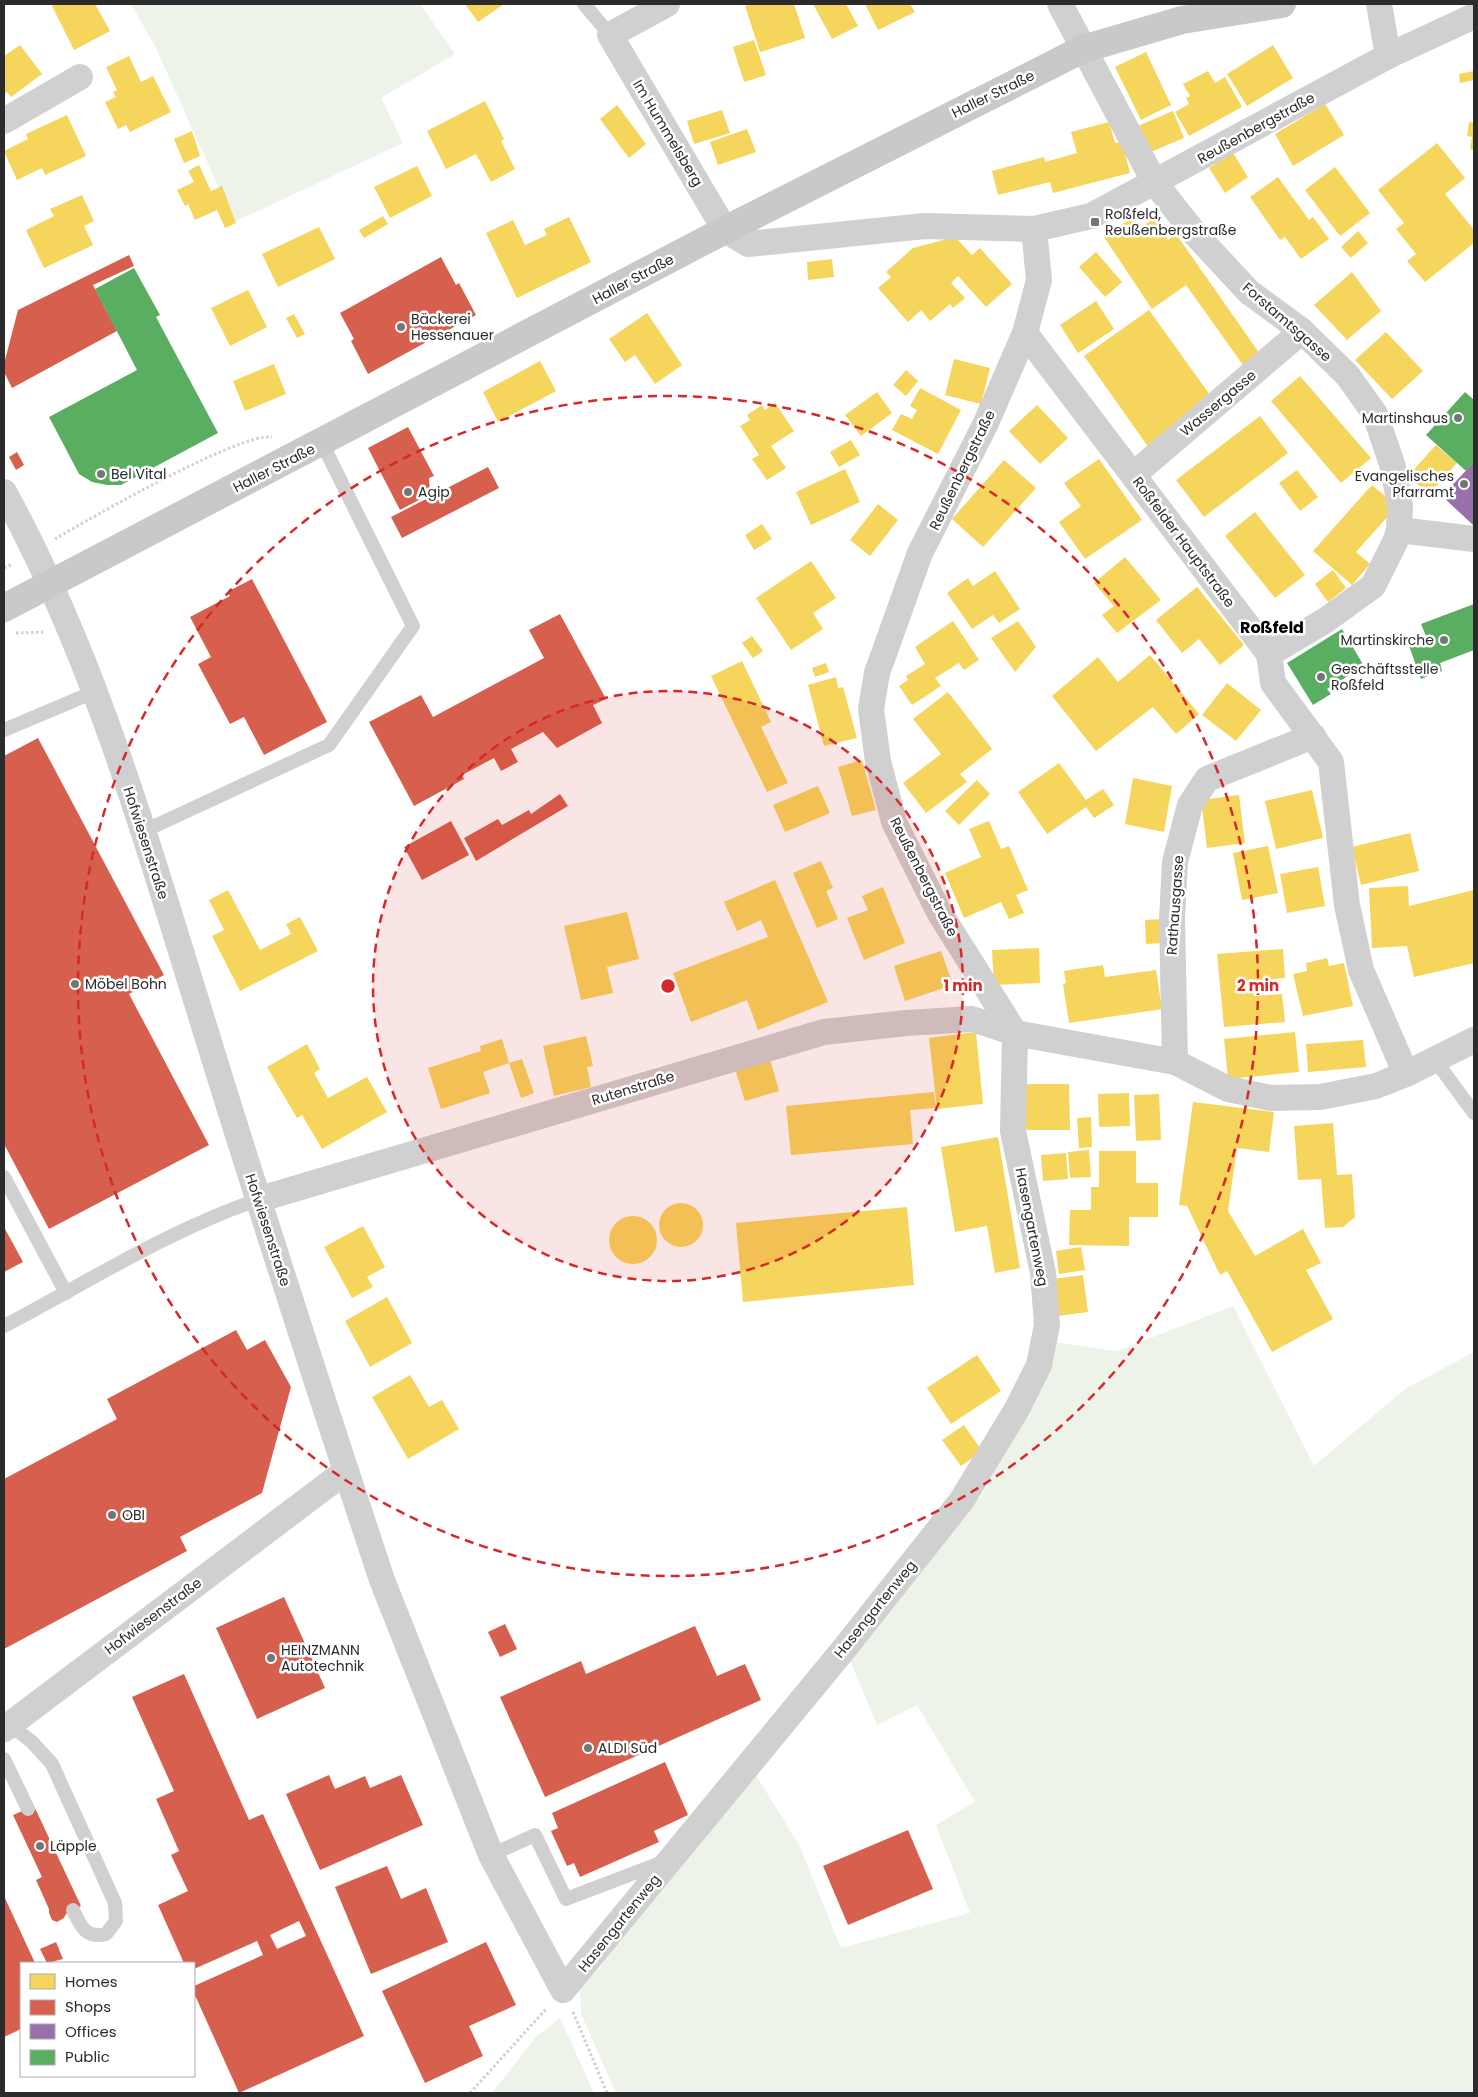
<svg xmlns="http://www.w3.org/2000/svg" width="1478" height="2097" viewBox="0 0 1478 2097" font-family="Poppins,sans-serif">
  <rect width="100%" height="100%" fill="#fff"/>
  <g fill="#eef3ea">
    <path d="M131 4H420L455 54 381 98 403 143 234 222 156 48Z"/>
    <path d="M1233 1306 1314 1466 1405 1389 1474 1352V2093H616L581 2014 580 1986 754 1772 799 1845 841 1948 970 1913 936 1825 975 1802 917 1705 877 1725 849 1658 981 1496 1035 1401 1052 1342 1117 1351Z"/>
    <path d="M560 2018 594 2093H492L536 2037Z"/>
  </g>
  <g fill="#f6d55c">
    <path d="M57 4H95L110 31 74 50 52 6Z"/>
    <path d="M465 4H504L478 22Z"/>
    <path d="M753 4H794L805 38 760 52 745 6Z"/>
    <path d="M813 4H846L858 26 832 39Z"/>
    <path d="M865 4H910L915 12 878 30Z"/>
    <path d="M754 40 766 75 744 82 733 47Z"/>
    <path d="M20 45 42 74 11 97 7 92 4 95V56Z"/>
    <path d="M1273 45 1293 78 1247 106 1227 74Z"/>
    <path d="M1146 52 1171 105 1141 120 1115 67Z"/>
    <path d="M129 56 141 82 153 76 171 112 130 132 126 125 118 129 105 102 116 97 113 92 117 90 106 67Z"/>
    <path d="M1208 71 1215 83 1225 77 1242 107 1189 136 1175 112 1189 104 1186 98 1190 96 1183 84Z"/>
    <path d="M1474 71V80L1460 83 1459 74Z"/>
    <path d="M485 101 504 139 501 141 515 169 491 182 476 154 446 169 427 131Z"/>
    <path d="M1325 104 1344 135 1293 166 1275 134Z"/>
    <path d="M617 105 646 144 629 158 600 119Z"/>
    <path d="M722 110 730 133 694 144 687 121Z"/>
    <path d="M1173 111 1184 138 1146 154 1135 127Z"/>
    <path d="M67 115 86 156 45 175 42 168 17 180 4 151 28 139 26 134Z"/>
    <path d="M1109 122 1115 143 1122 142 1130 173 1053 193 1050 182 998 195 992 171 1044 157 1045 162 1077 153 1071 132Z"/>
    <path d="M1469 122 1474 123V150L1470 149 1472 137 1467 136Z"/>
    <path d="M747 129 756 152 718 165 710 142Z"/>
    <path d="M192 131 200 156 184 163 174 139Z"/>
    <path d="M1437 143 1465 178 1445 194 1474 230V243L1425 282 1407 261 1416 254 1396 229 1404 223 1378 190Z"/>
    <path d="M1233 153 1248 177 1225 193 1209 168Z"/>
    <path d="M199 165 211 191 222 186 236 223 225 228 217 210 195 220 188 204 185 206 177 190 194 182 188 171Z"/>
    <path d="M417 166 432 196 390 218 374 187Z"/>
    <path d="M1335 167 1370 213 1340 236 1305 190Z"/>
    <path d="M1278 177 1309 220 1313 217 1329 239 1301 259 1285 237 1280 240 1250 197Z"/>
    <path d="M82 195 94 221 84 226 93 245 44 268 26 230 54 216 50 209Z"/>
    <path d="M383 216 388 224 364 238 359 230Z"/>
    <path d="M569 217 591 262 517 298 486 233 513 220 525 245 547 235 544 229Z"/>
    <path d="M1131 218 1139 229 1153 219 1168 240 1176 234 1260 354 1243 365 1186 285 1152 309 1104 237Z"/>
    <path d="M319 227 335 259 278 287 262 254Z"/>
    <path d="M1358 231 1368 243 1351 258 1341 247Z"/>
    <path d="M955 237 972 255 980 248 1012 284 986 307 958 276 951 283 965 298 953 308 950 304 930 321 921 310 908 322 878 288 891 277 886 272 913 248Z"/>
    <path d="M1096 252 1122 282 1105 297 1079 267Z"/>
    <path d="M832 259 834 277 808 280 807 262Z"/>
    <path d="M1352 272 1381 311 1347 340 1314 305Z"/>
    <path d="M248 290 267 327 230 346 211 308Z"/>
    <path d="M1096 301 1114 329 1078 353 1060 325Z"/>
    <path d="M1149 310 1215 402 1149 448 1084 356Z"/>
    <path d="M647 313 682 365 655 384 635 355 625 362 609 339Z"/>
    <path d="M294 314 305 334 297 338 286 318Z"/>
    <path d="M1386 332 1423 371 1392 399 1355 360Z"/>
    <path d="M954 359 990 368 981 404 945 395Z"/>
    <path d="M540 361 556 391 498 422 483 392Z"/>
    <path d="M274 364 286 394 245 411 233 381Z"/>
    <path d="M906 370 918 381 906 396 893 385Z"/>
    <path d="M1300 376 1371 458 1341 483 1271 401Z"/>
    <path d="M920 388 961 410 938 454 892 430 901 414 912 419 917 410 910 406Z"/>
    <path d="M877 392 892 413 861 436 845 415Z"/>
    <path d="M775 403 794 431 771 446 786 468 767 480 752 459 759 455 740 426 750 420 747 415 762 405 765 410Z"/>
    <path d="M1037 405 1068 438 1040 464 1009 431Z"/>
    <path d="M1260 416 1288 453 1204 517 1176 480Z"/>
    <path d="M851 440 860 455 839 467 830 452Z"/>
    <path d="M1436 445 1457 463 1429 494 1408 476Z"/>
    <path d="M1099 459 1142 520 1085 559 1059 522 1081 506 1064 483Z"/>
    <path d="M1004 460 1036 488 983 547 952 519Z"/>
    <path d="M845 469 860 502 811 525 796 492Z"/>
    <path d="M1297 470 1318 497 1300 511 1279 483Z"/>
    <path d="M1372 485 1397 506 1356 552 1370 564 1352 585 1313 551Z"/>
    <path d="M878 504 898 520 870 556 850 540Z"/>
    <path d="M1255 512 1305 575 1275 598 1225 536Z"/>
    <path d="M762 524 772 539 754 550 745 535Z"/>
    <path d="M1125 557 1161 600 1117 633 1102 615 1114 606 1094 583Z"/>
    <path d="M811 561 836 598 813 613 823 629 791 650 756 598Z"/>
    <path d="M1333 570 1346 588 1328 602 1315 584Z"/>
    <path d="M995 571 1020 609 999 623 993 615 972 629 947 593 968 578 973 586Z"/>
    <path d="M1197 587 1244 645 1220 665 1199 639 1182 653 1156 620Z"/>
    <path d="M953 621 979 660 964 670 959 663 935 678 941 686 912 705 899 686 908 680 906 676 925 664 915 647Z"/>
    <path d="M1018 621 1036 647 1015 672 991 638Z"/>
    <path d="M752 636 763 651 753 658 742 643Z"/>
    <path d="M1150 655 1199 714 1176 734 1153 707 1096 751 1052 696 1098 657 1118 682Z"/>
    <path d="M742 661 771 722 761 727 788 783 767 792 711 676Z"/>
    <path d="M826 663 829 672 815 677 812 668Z"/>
    <path d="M836 677 838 688 843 687 857 738 824 746 808 685Z"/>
    <path d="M1227 683 1261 710 1236 741 1202 715Z"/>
    <path d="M948 692 992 749 960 774 967 782 926 813 903 783 941 754 913 719Z"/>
    <path d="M862 760 876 810 852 816 838 767Z"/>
    <path d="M1059 763 1086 800 1103 789 1114 805 1094 818 1086 807 1047 834 1018 792Z"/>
    <path d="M1133 778 1172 786 1164 832 1125 824Z"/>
    <path d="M977 780 990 794 959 825 945 811Z"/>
    <path d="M818 786 830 813 785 832 773 805Z"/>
    <path d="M1312 790 1323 838 1276 849 1265 801Z"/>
    <path d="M1239 795 1245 843 1207 848 1201 800Z"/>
    <path d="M989 821 1001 849 1009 846 1028 890 1016 895 1024 913 1009 919 1001 902 964 918 945 873 981 857 969 829Z"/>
    <path d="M1410 833 1419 871 1361 885 1352 847Z"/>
    <path d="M1268 846 1278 893 1242 900 1233 853Z"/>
    <path d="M821 861 833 888 826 891 838 919 817 928 793 873Z"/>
    <path d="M1318 867 1325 906 1287 913 1280 874Z"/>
    <path d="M775 880 828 1002 758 1030 747 1000 691 1022 673 973 768 937 761 920 737 931 724 902Z"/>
    <path d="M1408 886 1409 906 1474 890V963L1414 977 1407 946 1372 948 1369 888Z"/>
    <path d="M883 887 905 943 864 960 847 918 868 910 862 896Z"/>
    <path d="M228 890 260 950 291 934 286 924 300 917 318 951 240 991 212 936 224 930 209 900Z"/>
    <path d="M627 912 639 959 607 967 613 993 581 1000 564 926Z"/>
    <path d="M1161 919 1162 943 1146 944 1145 920Z"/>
    <path d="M1039 948 1040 983 994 985 992 950Z"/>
    <path d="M1283 949 1285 978 1252 981 1254 996 1282 994 1285 1022 1224 1027 1217 954Z"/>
    <path d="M941 951 953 985 905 1001 894 966Z"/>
    <path d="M1327 958 1329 966 1344 963 1353 1006 1303 1016 1293 974 1307 971 1306 963Z"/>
    <path d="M1103 965 1105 977 1156 970 1162 1009 1069 1023 1063 984 1066 983 1064 971Z"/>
    <path d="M976 1032 983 1104 937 1109 929 1038Z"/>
    <path d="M1295 1032 1299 1072 1228 1079 1224 1039Z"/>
    <path d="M586 1036 593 1066 587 1067 591 1087 554 1096 543 1046Z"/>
    <path d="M502 1039 509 1063 483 1072 490 1093 441 1109 428 1068 481 1051 480 1046Z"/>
    <path d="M1363 1040 1366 1067 1308 1072 1306 1044Z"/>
    <path d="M307 1044 320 1069 314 1073 328 1098 367 1077 387 1112 322 1149 302 1115 297 1118 267 1067Z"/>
    <path d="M522 1059 534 1093 521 1098 509 1063Z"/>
    <path d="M770 1059 779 1091 745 1101 735 1069Z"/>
    <path d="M1026 1084H1069L1070 1130H1026Z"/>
    <path d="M934 1092 936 1108 910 1110 913 1144 791 1155 786 1106Z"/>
    <path d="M1129 1093 1130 1126 1099 1127 1098 1094Z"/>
    <path d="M1159 1094 1161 1140 1136 1141 1134 1095Z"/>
    <path d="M1193 1102 1274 1112 1269 1152 1237 1148 1228 1211 1255 1256 1303 1229 1321 1263 1306 1270 1333 1319 1272 1352 1227 1271 1220 1275 1187 1206 1179 1205Z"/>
    <path d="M1091 1117 1092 1147 1079 1148 1077 1118Z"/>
    <path d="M1333 1123 1337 1175 1352 1174 1355 1217 1343 1227 1325 1228 1321 1179 1298 1180 1294 1126Z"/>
    <path d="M998 1137 1020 1268 995 1273 987 1226 955 1232 941 1147Z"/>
    <path d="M1089 1150 1091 1177 1070 1178 1068 1152Z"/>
    <path d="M1099 1151H1136V1183H1158V1217H1129V1246L1069 1245 1070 1210H1091V1187H1099Z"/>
    <path d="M1066 1153 1068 1179 1043 1181 1041 1155Z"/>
    <circle cx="681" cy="1225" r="22"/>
    <path d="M907 1207 914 1285 743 1302 736 1223Z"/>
    <circle cx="633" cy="1240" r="24"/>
    <path d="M363 1226 385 1267 367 1277 373 1287 352 1298 324 1247Z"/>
    <path d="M1081 1247 1085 1270 1059 1274 1056 1251Z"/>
    <path d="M1083 1275 1088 1312 1058 1316 1053 1279Z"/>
    <path d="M387 1297 412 1343 370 1367 345 1321Z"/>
    <path d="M977 1355 1001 1391 951 1424 927 1388Z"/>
    <path d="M410 1375 429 1407 442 1400 459 1429 408 1459 372 1397Z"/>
    <path d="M964 1425 982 1451 961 1466 942 1440Z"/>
  </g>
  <g fill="#d6604d" fill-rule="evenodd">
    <path d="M129 255 134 266 93 285 117 331 12 388 4 372V364L18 310Z"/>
    <path d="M441 257 456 285 459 283 476 315 368 374 351 341 354 339 340 313Z"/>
    <path d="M408 427 434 476 429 478 430 494 400 510 368 448Z"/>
    <path d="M17 452 24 465 16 470 9 457Z"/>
    <path d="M488 467 499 488 402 538 391 517Z"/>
    <path d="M252 579 327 722 264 755 244 717 230 724 198 664 211 657 190 617 230 596 227 592Z"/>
    <path d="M560 614 606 699 593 705 602 723 557 748 543 732 511 749 518 762 501 771 494 758 462 775 464 779 414 806 369 722 421 695 433 717 544 658 529 630Z"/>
    <path d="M38 738 164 975 129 994 209 1145 49 1229 4 1144V756Z"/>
    <path d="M560 794 568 806 476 861 464 838 498 819 502 825 529 810 531 814Z"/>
    <path d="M451 821 469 855 422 880 404 847Z"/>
    <path d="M4 1227 23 1262 4 1272Z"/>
    <path d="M236 1330 247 1350 265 1340 291 1387 262 1493 180 1537 187 1551 4 1649V1479L117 1419 107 1399Z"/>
    <path d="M284 1597 325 1688 257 1719 216 1628Z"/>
    <path d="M505 1624 517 1649 500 1657 488 1632Z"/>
    <path d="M695 1626 717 1676 745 1664 761 1700 545 1797 500 1697 581 1661 586 1674Z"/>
    <path d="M184 1674 249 1820 263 1814 364 2036 239 2093 194 1993V1986L263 1955 257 1941 194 1969V1963H184L158 1905 188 1891 171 1855 179 1851 156 1799 174 1791 132 1697ZM299 1921 306 1936 277 1949 270 1935Z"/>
    <path d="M665 1762 688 1815 654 1831 659 1842 580 1877 574 1863 567 1866 551 1831 558 1828 552 1813Z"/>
    <path d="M329 1775 335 1789 365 1776 370 1788 401 1775 423 1825 320 1870 286 1794Z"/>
    <path d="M34 1806 81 1906 66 1914 64 1918 57 1922 52 1920 49 1913V1909L36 1880 42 1877 13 1815Z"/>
    <path d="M908 1830 933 1889 848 1925 823 1866Z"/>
    <path d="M387 1866 401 1899 426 1888 448 1942 371 1974 335 1887Z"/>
    <path d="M4 1896 35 1963H21V2029L4 2037Z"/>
    <path d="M56 1942 63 1959 47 1963 40 1949Z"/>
    <path d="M486 1942 516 2005 469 2026 483 2056 425 2083 382 1991Z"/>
  </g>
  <path fill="#9970ab" d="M1474 462V524L1473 525 1442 496Z"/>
  <g fill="#5aae61">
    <path d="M134 268 160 315 156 317 218 433 121 485H107L92 482 79 474 49 417 137 370 95 289Z"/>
    <path d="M1465 392 1474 400V462L1466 471 1426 435Z"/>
    <path d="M1474 604V650L1440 663 1442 671 1421 679 1408 643 1426 636 1421 624Z"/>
    <path d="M1342 629 1364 666 1327 689 1331 694 1313 705 1287 663Z"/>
  </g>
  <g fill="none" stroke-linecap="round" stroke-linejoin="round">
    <g stroke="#d0d0d0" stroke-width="3" stroke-dasharray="2.5 2.5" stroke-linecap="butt">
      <path d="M55 539C91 518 238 433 272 437"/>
      <path d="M4 568 13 564"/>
      <path d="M16 633 45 632"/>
      <path d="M573 2012 607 2093"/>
      <path d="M470 2093 547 2008"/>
    </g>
    <g stroke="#d0d0d0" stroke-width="14">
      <path d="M584 4 610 35"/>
      <path d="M4 730 94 692"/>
      <path d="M144 831 329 745 413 626 322 443"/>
      <path d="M1435 1060 1474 1113"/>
      <path d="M4 1177 66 1293"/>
      <path d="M4 1326C88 1282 167 1231 257 1200"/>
      <path d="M10 1725 32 1742 52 1764 115 1903 116 1921 106 1934C86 1939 81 1927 73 1910"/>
      <path d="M4 1759 28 1809"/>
      <path d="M491 1855 535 1835 566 1899 663 1862"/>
    </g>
    <g stroke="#d0d0d0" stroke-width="26">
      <path d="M667 4 610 35 725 230 748 244 925 226 1034 229 1091 216 1388 56 1474 16"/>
      <path d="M1060 4 1155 183 1196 235 1249 292 1302 331 1348 376 1375 414 1393 467 1400 506 1399 530 1396 540 1373 586 1326 620 1269 654"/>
      <path d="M1379 4 1388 56"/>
      <path d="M4 121 80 77"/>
      <path d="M1025 333 1269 654 1273 683 1331 762 1347 905 1361 970 1406 1074"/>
      <path d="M1133 475 1302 331"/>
      <path d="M4 492C92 652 143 829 197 1003 245 1160 295 1315 346 1471L4 1729"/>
      <path d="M1399 530 1474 539"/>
      <path d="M1015 1033 939 912 894 822 878 761 871 709 877 673 920 553 986 423 1025 333 1039 280 1034 229"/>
      <path d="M1175 1062 1172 919 1175 862 1190 805 1207 779 1313 736"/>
      <path d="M257 1200 824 1032 906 1023 972 1019 1015 1033 1175 1062 1228 1089 1271 1098 1320 1097 1376 1086 1406 1074 1474 1040"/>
      <path d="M346 1471 382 1580 491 1855 563 1990 844 1649 962 1500 1017 1409 1039 1365 1047 1325 1043 1273 1013 1131 1015 1033"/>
    </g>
    <path stroke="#c9c9c9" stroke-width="28" d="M4 608 725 230 1083 49 1182 20 1282 4"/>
  </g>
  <circle cx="668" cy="986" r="295" fill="#d62828" fill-opacity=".12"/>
  <g fill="none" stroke="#d62828" stroke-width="2.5" stroke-dasharray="9 6">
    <circle cx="668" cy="986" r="295"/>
    <circle cx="668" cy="986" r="590"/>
  </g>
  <g fill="#757575" stroke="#fff" stroke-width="2">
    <rect x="1090" y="217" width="10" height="10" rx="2.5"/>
    <circle cx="401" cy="327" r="5"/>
    <circle cx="1458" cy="418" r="5"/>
    <circle cx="101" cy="474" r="5"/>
    <circle cx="1464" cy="484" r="5"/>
    <circle cx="408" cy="492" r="5"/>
    <circle cx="1444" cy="640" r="5"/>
    <circle cx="1321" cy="677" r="5"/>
    <circle cx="75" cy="984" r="5"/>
    <circle cx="112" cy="1515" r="5"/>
    <circle cx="271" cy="1658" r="5"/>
    <circle cx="588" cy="1748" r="5"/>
    <circle cx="40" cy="1846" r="5"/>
  </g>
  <g text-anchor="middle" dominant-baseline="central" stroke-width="5" stroke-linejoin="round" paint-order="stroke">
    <g font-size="14" fill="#2b2b2b" stroke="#fff">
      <text transform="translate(993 94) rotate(-26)">Haller Straße</text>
      <text transform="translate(1256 128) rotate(-29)">Reußenbergstraße</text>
      <text transform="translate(668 133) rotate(59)">Im Hummelsberg</text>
      <text transform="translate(633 279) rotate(-28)">Haller Straße</text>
      <text transform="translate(1287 322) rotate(41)">Forstamtsgasse</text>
      <text transform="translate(1218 403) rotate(-40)">Wassergasse</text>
      <text transform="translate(274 468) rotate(-27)">Haller Straße</text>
      <text transform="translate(962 470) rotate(-64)">Reußenbergstraße</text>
      <text transform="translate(1184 542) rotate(53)">Roßfelder Hauptstraße</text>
      <text transform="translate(146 843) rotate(72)">Hofwiesenstraße</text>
      <text transform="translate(924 877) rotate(63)">Reußenbergstraße</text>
      <text transform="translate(1175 905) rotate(-86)">Rathausgasse</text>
      <text transform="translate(633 1088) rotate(-17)">Rutenstraße</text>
      <text transform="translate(1032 1227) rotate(79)">Hasengartenweg</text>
      <text transform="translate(268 1230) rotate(72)">Hofwiesenstraße</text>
      <text transform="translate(875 1609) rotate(-51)">Hasengartenweg</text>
      <text transform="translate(153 1616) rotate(-37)">Hofwiesenstraße</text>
      <text transform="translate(619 1923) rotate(-51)">Hasengartenweg</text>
    </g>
    <g font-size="14" fill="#2b2b2b" stroke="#fff" text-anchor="start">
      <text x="1105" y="214">Roßfeld,<tspan x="1105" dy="16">Reußenbergstraße</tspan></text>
      <text x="411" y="319">Bäckerei<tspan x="411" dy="16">Hessenauer</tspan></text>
      <text x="1448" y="418" text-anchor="end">Martinshaus</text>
      <text x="111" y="474">Bel Vital</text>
      <text x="1454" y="476" text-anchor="end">Evangelisches<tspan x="1454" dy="16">Pfarramt</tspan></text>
      <text x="418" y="492">Agip</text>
      <text x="1434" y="640" text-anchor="end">Martinskirche</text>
      <text x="1331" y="669">Geschäftsstelle<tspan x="1331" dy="16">Roßfeld</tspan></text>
      <text x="85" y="984">Möbel Bohn</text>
      <text x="122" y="1515">OBI</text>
      <text x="281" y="1650">HEINZMANN<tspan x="281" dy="16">Autotechnik</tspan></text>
      <text x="598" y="1748">ALDI Süd</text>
      <text x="50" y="1846">Läpple</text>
    </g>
    <g font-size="16" font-weight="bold" fill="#000" stroke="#fff">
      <text x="1272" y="627">Roßfeld</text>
    </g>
  </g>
  <circle cx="668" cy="986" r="8" fill="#d62828" stroke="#fff" stroke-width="2.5"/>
  <g font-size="15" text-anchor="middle" font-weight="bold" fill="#d62828" stroke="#fff" stroke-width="5" stroke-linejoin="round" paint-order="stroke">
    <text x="963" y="991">1 min</text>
    <text x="1258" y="991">2 min</text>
  </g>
  <rect width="1478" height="2097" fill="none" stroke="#2b2b2b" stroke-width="10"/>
  <rect x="20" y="1962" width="175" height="115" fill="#ffffff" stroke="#aaaaaa"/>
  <rect x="30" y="1974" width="25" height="15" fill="#f6d55c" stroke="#aaaaaa"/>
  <text x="65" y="1987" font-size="15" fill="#2b2b2b">Homes</text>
  <rect x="30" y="2000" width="25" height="15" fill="#d6604d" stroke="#aaaaaa"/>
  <text x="65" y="2012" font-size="15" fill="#2b2b2b">Shops</text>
  <rect x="30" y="2024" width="25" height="15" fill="#9970ab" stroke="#aaaaaa"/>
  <text x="65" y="2037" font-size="15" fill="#2b2b2b">Offices</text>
  <rect x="30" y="2050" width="25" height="15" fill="#5aae61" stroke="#aaaaaa"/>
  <text x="65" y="2062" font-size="15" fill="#2b2b2b">Public</text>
</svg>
